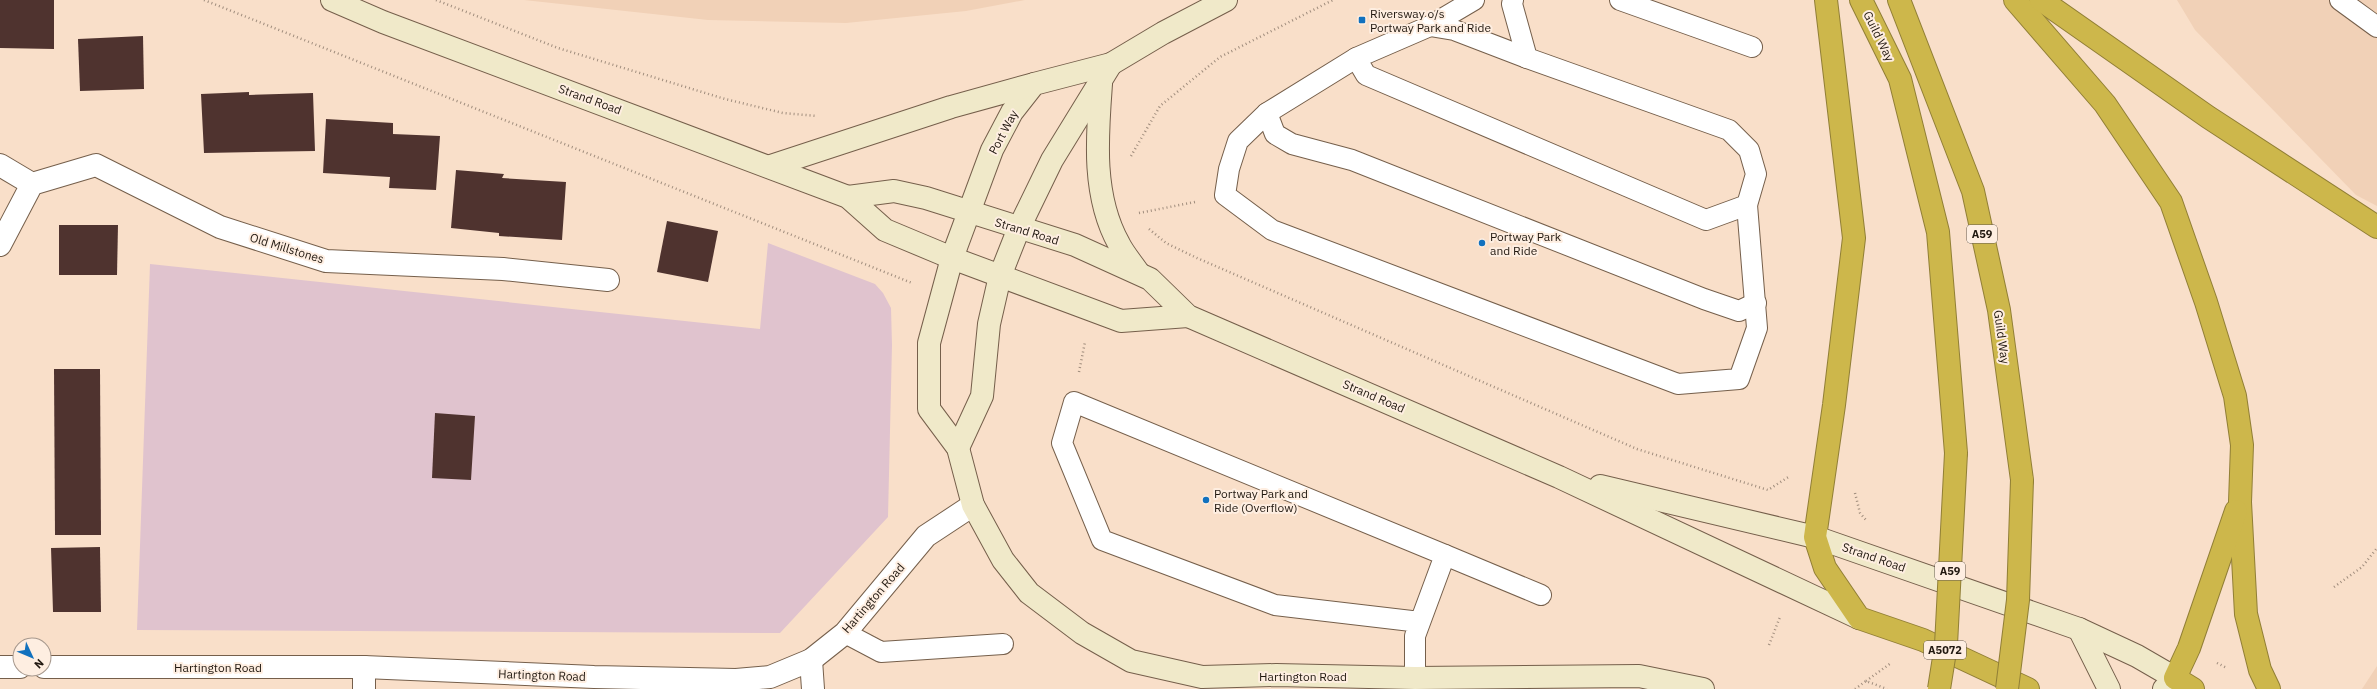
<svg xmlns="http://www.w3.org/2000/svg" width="2377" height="689" viewBox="0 0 2377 689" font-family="'IBM Plex Sans',sans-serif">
  <rect width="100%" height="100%" fill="#f9dfc9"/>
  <g fill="#f1d1b7">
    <path d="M524 0H1025L966 11 846 23 708 20Z"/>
    <path d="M2177 0H2377V206L2356 195 2195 30Z"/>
    <path d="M2377 666V689H2362Z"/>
  </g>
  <path fill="#e0c3ce" d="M768 243 875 284 883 293 891 308 892 345 888 517 780 633 137 630 150 264 760 329Z"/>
  <g fill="#4f332f">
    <path d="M0 0H54V49L0 48Z"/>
    <path d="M143 36 144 89 80 91 78 39Z"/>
    <path d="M249 92V95L313 93 315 151 204 153 201 94Z"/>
    <path d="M326 119 393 123V134L440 136 436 190 389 188 390 177 323 173Z"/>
    <path d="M456 170 504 174 502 178 566 182 562 240 499 236V233L451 228Z"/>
    <path d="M667 221 718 231 708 282 657 272Z"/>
    <path d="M59 225H118L117 275H59Z"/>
    <path d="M54 369H100L101 535H55Z"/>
    <path d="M435 413 475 416 471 480 432 478Z"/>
    <path d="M100 547 101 612H53L51 548Z"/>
  </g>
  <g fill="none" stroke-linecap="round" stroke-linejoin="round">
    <defs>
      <g id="lane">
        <path d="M1474 0 1430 26 1356 58 1366 75 1706 220 1747 205 1756 174 1749 150 1729 130 1527 58 1512 4 1513 0"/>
        <path d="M1620 0 1752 47"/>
        <path d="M2340 0 2377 27"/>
        <path d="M1430 26 1454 30 1527 58"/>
        <path d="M1356 58 1267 113 1238 141 1229 169 1225 195 1272 230 1678 384 1739 379 1757 328 1747 205"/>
        <path d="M1267 113 1275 134 1292 144 1352 160 1704 299 1739 311 1756 303"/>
        <path d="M1445 555 1541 595"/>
        <path d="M845 633 881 652 1003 644"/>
        <path d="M1415 678V636L1445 555 1074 402 1062 443 1102 540 1275 605 1420 622"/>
      </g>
      <g id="street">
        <path d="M0 165 32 184"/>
        <path d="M0 245 32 184 96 165 220 227 326 261 503 269 608 280"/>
        <path d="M811 660 813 689"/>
        <path d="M0 667H20"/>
        <path d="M44 667H364L594 677 736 680 770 677 811 660 845 633 926 536 973 505"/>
        <path d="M364 689V667"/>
      </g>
      <g id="secondary">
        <path d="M332 0 383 22 848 197 885 230 952 258 1121 321 1188 316"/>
        <path d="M1226 0 1163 33 1111 64 1034 84 1012 112 992 150 952 258 929 343V409L958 448 973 505 1003 560 1029 593 1082 633 1131 661 1202 677 1276 675 1415 678 1639 676 1703 689"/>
        <path d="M1101 84C1097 137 1092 196 1119 244 1124 254 1132 263 1138 272"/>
        <path d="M771 166 951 107 1034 84"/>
        <path d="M848 197 894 191 926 198 1075 245 1150 279 1188 316 1559 477 1859 618"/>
        <path d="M958 448 982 396 989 324 1000 276 1019 228 1052 160 1111 64"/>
        <path d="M1600 486 1815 537 2079 629 2137 656 2175 678 2164 689"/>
        <path d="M2079 629 2109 689"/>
      </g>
      <g id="highway">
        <path d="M1826 0 1854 238 1834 405 1815 537 1825 568 1859 618 1923 640 2028 689"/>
        <path d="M1861 0 1900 79 1938 232 1956 453"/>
        <path d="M1899 0 1973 191 1999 310 2022 480"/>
        <path d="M2015 0 2105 104 2171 202 2206 302 2235 396 2242 445 2240 502 2246 614 2260 670 2269 689"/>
        <path d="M2041 0 2208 117 2377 227"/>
        <path d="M2193 689 2175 678 2189 648 2236 511"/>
      </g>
    </defs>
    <use href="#lane" stroke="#755f4b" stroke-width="22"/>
    <use href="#street" stroke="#755f4b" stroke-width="24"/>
    <use href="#secondary" stroke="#755f4b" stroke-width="24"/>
    <use href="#highway" stroke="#917f36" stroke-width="24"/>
    <g stroke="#a08d7d" stroke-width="2.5" stroke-dasharray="1 3" stroke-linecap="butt">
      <path d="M204 0 912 283"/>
      <path d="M436 0 558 48 725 99 783 113 817 116"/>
      <path d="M1131 156 1160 106 1220 57 1333 0"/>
      <path d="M1139 213 1195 202"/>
      <path d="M1149 229 1166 243 1197 258 1637 449 1768 490 1790 476"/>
      <path d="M1079 372 1085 342"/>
      <path d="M1855 493 1860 513 1866 520"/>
      <path d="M2334 587 2362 567 2377 548"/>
      <path d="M1769 645 1780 617"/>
      <path d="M2217 663 2227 668"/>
      <path d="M1866 681 1891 663"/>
      <path d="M1855 689 1866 681 1887 689"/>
    </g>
    <use href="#lane" stroke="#fff" stroke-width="20"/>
    <use href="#street" stroke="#fff" stroke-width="22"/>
    <use href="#secondary" stroke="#f0e9c9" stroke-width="22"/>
    <use href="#highway" stroke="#cdb74b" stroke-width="22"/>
    <defs>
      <g id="highway-bridge">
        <path d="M1939 689 1946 645 1956 453"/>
        <path d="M2007 689 2018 600 2022 480"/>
      </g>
    </defs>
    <use href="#highway-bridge" stroke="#917f36" stroke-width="24" stroke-linecap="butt"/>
    <use href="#highway-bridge" stroke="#cdb74b" stroke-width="22"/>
  </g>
  <g fill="#1171be" stroke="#feeee1" stroke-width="1.5">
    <rect x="1358" y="16" width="8" height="8" rx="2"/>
    <circle cx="1482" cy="243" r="4"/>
    <circle cx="1206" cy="500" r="4"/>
  </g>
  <g text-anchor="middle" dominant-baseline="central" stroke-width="4" stroke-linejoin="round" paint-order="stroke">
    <g fill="#feeee1" stroke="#63584f" stroke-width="1">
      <rect x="1967" y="225" width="30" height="18" rx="3"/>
      <rect x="1935" y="562" width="30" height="18" rx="3"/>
      <rect x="1924" y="641" width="42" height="18" rx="3"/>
    </g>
    <g font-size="11" font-weight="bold" fill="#211810">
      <text x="1982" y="234">A59</text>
      <text x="1950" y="571">A59</text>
      <text x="1945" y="650">A5072</text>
    </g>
    <g font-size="12" fill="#211810" stroke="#feeee1" text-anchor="start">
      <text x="1370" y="13">Riversway o/s<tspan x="1370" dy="14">Portway Park and Ride</tspan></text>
      <text x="1490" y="236">Portway Park<tspan x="1490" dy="14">and Ride</tspan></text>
      <text x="1214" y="493">Portway Park and<tspan x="1214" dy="14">Ride (Overflow)</tspan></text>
    </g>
    <g font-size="12" fill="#211810" stroke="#feeee1">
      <text transform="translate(1879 36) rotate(64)">Guild Way</text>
      <text transform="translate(590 99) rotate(20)">Strand Road</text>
      <text transform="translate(1003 132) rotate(-62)">Port Way</text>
      <text transform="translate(1027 231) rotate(17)">Strand Road</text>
      <text transform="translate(287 248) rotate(17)">Old Millstones</text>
      <text transform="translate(2002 337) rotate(82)">Guild Way</text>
      <text transform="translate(1374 396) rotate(23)">Strand Road</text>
      <text transform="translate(1874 557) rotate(19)">Strand Road</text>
      <text transform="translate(873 598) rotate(-49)">Hartington Road</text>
      <text x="218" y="667">Hartington Road</text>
      <text transform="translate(542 675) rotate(2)">Hartington Road</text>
      <text x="1303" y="676">Hartington Road</text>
    </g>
  </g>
  <g transform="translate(32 657) rotate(134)"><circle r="19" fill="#feeee1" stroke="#a6988d"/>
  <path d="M0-3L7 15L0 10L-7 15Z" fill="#1171be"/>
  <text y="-6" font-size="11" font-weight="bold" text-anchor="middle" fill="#211810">N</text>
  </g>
</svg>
